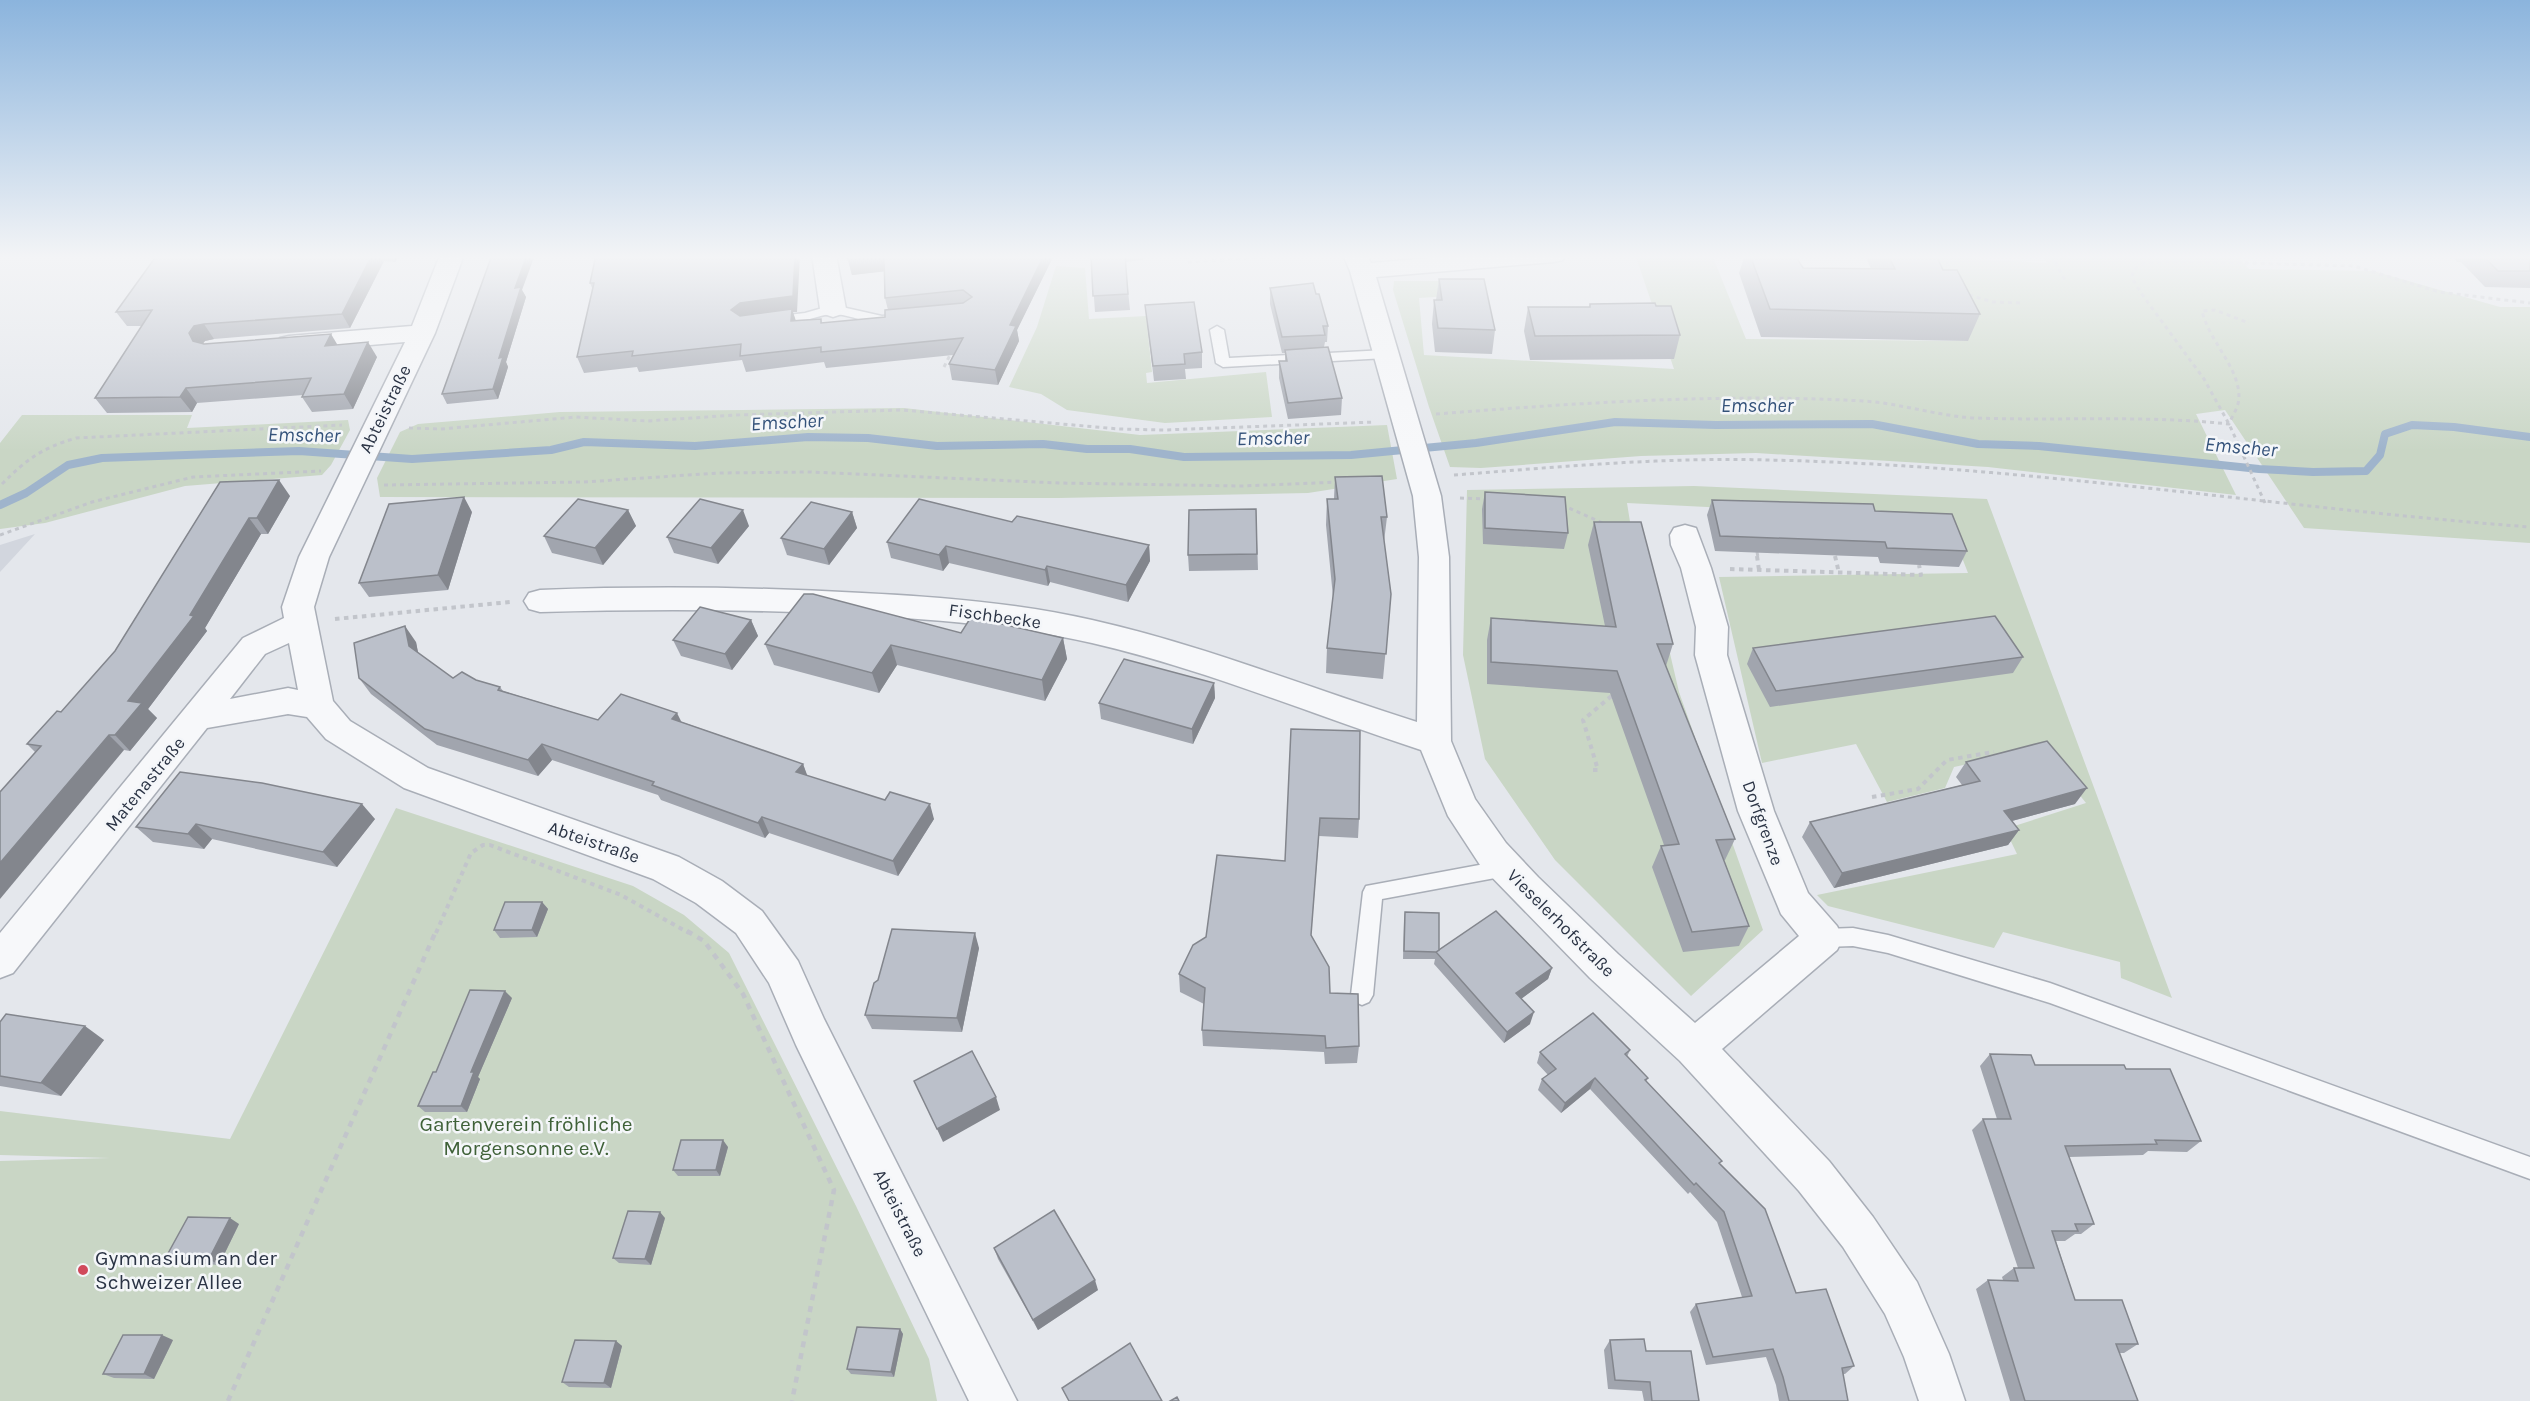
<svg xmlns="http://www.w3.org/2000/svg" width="2530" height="1401" viewBox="0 0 2530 1401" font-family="Karla,sans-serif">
  <rect width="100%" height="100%" fill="#e4e7ec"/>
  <path fill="#d2d6de" d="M35 534 0 572V545Z"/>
  <g fill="#c9d6c5">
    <path d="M1651 255H1712L1746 339 1967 341 1919 255H1972L1974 259 2047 263 2043 255H2237L2249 269 2373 271 2500 307H2530V543L2304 528 2225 410 2196 414 2236 495 1988 467 1756 453 1641 456 1481 468 1450 467 1429 407 1393 290 1394 281H1480L1483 294 1419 298 1424 355 1674 369 1636 257Z"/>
    <path d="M1056 266 1085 268 1089 319 1146 316 1152 372 1146 373 1147 383 1266 372 1272 417 1165 423 1067 410 1041 394 1009 387 1037 327Z"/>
    <path d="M904 408 1140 435 1387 425 1397 479 1308 493 1059 498 380 497 377 478 400 432 418 424 560 412Z"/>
    <path d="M22 415H192L187 428 348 420 350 430 331 465 322 475 185 486 45 523 0 529V443Z"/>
    <path d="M1694 486 1987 499 2172 998 2121 978 2120 962 2003 932 1994 948 1828 906 1817 895 2017 854 2005 829 2086 803 2042 748 1954 767 1945 788 1887 802 1856 744 1762 763 1719 577 1968 573 1947 519 1627 503 1631 528 1646 551 1679 692 1763 930 1691 996 1555 860 1485 759 1463 655 1467 490Z"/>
    <path d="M396 808 633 886 684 915 729 953 856 1206 929 1359 937 1401H0V1161L110 1158 0 1155V1111L230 1139Z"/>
  </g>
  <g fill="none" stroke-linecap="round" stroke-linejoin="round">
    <path stroke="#9fb4cc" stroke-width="8" d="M0 505 26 493 68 465 102 458 299 451 412 459 551 450 584 442 695 446 808 437 868 438 937 446 1043 444 1087 449H1130L1184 457 1351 455 1476 443 1615 422 1716 425 1872 424 1978 444 2039 446 2259 469 2313 472 2366 471 2380 455 2385 434 2412 425 2454 427 2530 437"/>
    <defs>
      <g id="lane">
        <path d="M833 305 882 316 896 315 903 319C890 333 853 315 836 314 819 312 777 335 764 321L771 317 805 313Z"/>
        <path d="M1217 326 1224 330 1229 358 1386 350 1393 354 1386 358 1223 367 1216 363 1210 330Z"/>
        <path d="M1506 860 1513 862 1516 868 1513 874 1506 876 1382 899 1373 995 1369 1002 1362 1005 1355 1002 1351 995 1363 892 1366 886Z"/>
        <path d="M1853 928 1888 935 2050 983 2530 1157V1179L2050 1003 1888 953 1853 946 1824 947 1817 944 1814 938 1817 932 1824 929Z"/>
      </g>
      <g id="street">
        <path d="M440 255H464L435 333 329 557 314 607 333 701 350 721 428 768 679 857 722 881 762 911 798 961 824 1019 1017 1401H969L796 1045 769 983 736 933 696 903 653 879 404 788 326 739 307 717 288 714 207 728 13 973 0 978V933L243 638 284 618 282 607 299 557 405 342 289 352 280 350 276 344 280 338 289 336 412 326ZM289 643 298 690 288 688 230 699 265 654Z"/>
        <path d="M812 255H836L846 309 842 314 833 317 824 314 820 309Z"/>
        <path d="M1343 255H1367L1371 263 1467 255H1566L1563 260 1554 262 1376 277 1441 496 1449 557 1451 741 1475 799 1506 843 1538 877 1618 954 1695 1023 1799 936 1781 914 1738 811 1695 655 1696 627 1681 568 1671 545 1670 535 1674 528 1685 525 1696 528 1711 568 1728 627 1727 655 1774 811 1808 893 1837 926 1843 938 1837 950 1722 1049 1829 1161 1873 1217 1917 1282 1949 1354 1965 1401H1919L1904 1357 1885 1314 1843 1247 1799 1191 1680 1061 1590 978 1480 865 1448 816 1421 750C1311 714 1204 669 1092 643 1017 626 940 620 862 615 755 609 648 609 540 612L529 609 524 601 529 593 540 590C648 586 755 587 862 593 940 597 1017 603 1092 620 1203 645 1309 688 1417 722L1419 557 1413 496 1350 271Z"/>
      </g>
    </defs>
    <use href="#lane" stroke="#a9aeb7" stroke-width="3"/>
    <use href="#street" stroke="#a9aeb7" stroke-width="3"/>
    <g stroke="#c2c5cb" stroke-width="3" stroke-dasharray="4 4" stroke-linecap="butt">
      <path d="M1186 255 1187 262 1297 255"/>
      <path d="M1943 255 1952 273"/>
      <path d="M2051 255 2066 282"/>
      <path d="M1969 295 1993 302 2022 303"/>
      <path d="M944 367 951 353"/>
      <path d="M1436 414C1578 403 1720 393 1863 401 1900 403 1937 416 1975 418 2059 421 2145 415 2229 424 2232 416 2239 407 2239 397 2239 367 2209 341 2202 311L2215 310 2249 323"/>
      <path d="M409 428 441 429 576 417 647 421 736 415 902 410 1119 429 1164 430 1375 422"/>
      <path d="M1454 475C1558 467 1663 457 1768 460 2023 465 2276 508 2530 527"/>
      <path d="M2 484C27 459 42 448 76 438L342 425"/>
      <path d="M384 485 584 482 718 473 811 472 1059 483 1242 486 1339 482"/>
      <path d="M1460 498 1489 499"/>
      <path d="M2265 503 2229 424 2204 379 2141 293 2132 278 2133 270 2143 264 2171 261 2354 266 2439 292 2530 303"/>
      <path d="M1562 505 1605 524"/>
      <path d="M0 535 92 502 193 477 321 471"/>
      <path d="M1757 552 1758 557"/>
    </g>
    <g stroke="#c2c5cb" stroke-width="4" stroke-dasharray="4.5 4.5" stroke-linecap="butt">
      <path d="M1757 556 1759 570"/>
      <path d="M1835 556 1839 573"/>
      <path d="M1730 569 1921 575 1919 565"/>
      <path d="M335 619 510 602"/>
      <path d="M1593 770H1598L1583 720 1615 693"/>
      <path d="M1872 797 1918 789 1947 760 1994 752"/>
      <path d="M436 933 471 853 483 845H490L621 895 689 933"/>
    </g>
    <g stroke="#c2c5cb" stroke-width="4.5" stroke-dasharray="6 6" stroke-linecap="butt">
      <path d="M687 931 704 941 743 994 834 1190 792 1401"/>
      <path d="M228 1401 436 931"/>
    </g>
    <use href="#lane" fill="#f7f8fa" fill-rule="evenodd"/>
    <use href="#street" fill="#f7f8fa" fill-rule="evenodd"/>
  </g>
  <g fill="#a1a5ae">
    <path d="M157 255H400L395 262 384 261 350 328 214 339 205 341 202 344 337 345 377 357 353 409 312 412 302 397 303 395 197 403 192 412 107 413 95 398 142 326H127L116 312Z"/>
    <path d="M596 255 797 312H793L795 320 821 319 822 323 885 317 888 310 885 298 884 271 852 275 848 260 1054 255 1017 330 1019 341 998 385 952 380 949 364 953 355 826 368 824 362 746 372 742 360 639 372 637 367 584 373 577 357 593 290 590 283Z"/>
    <path d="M1091 255H1143V260L1125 262 1130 310 1095 312Z"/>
    <path d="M1745 255H1795L1803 268 1871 269 1865 255H1936L1943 270 1980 314 1968 341 1761 337 1739 273Z"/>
    <path d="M1976 255H2030L2029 257Z"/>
    <path d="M2451 255H2529L2530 256V288L2485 287 2461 262H2457Z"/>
    <path d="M1439 279 1495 330 1492 354 1435 352 1432 324 1434 300H1436Z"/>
    <path d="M1270 288 1316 294 1328 326 1327 342H1325L1324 347 1342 398 1341 415 1288 419 1279 378V361H1285V353H1282L1270 304Z"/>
    <path d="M522 290 526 297 506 362 508 367 498 399 447 404 442 394Z"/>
    <path d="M1590 304 1656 306 1680 335 1674 359 1530 360 1524 331 1528 307H1589Z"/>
    <path d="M1145 305 1202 352V368L1185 369 1186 379 1154 381Z"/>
    <path d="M1335 477 1387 517 1384 542 1391 594 1383 679 1326 673 1327 648 1333 597 1326 525 1327 499H1334Z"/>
    <path d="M220 482 290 496 268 534H261L205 628 207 631 148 709 157 718 130 751 124 750 35 752 27 744 61 712 115 651Z"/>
    <path d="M1485 492 1568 533 1564 549 1483 544 1482 509Z"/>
    <path d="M1712 500 1875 511 1967 551 1959 567 1880 563 1878 557 1715 551 1707 515Z"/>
    <path d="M1256 509 1258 570 1189 571 1188 555Z"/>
    <path d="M628 510 636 526 603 565 552 553 544 536Z"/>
    <path d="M472 512 448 590 369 597 359 583Z"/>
    <path d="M852 512 857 528 829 565 787 555 781 538Z"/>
    <path d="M1012 522 1149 545 1150 561 1128 602 1050 582 1048 586 949 563 943 571 891 558 887 542Z"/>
    <path d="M1594 522 1673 644 1666 666 1735 839 1725 860H1724L1749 926 1739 946 1683 952 1652 867 1661 846 1664 845 1610 693 1487 684V640L1491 618 1605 626 1588 545Z"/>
    <path d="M749 526 718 564 674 553 667 537Z"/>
    <path d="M751 620 758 636 732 670 681 656 673 640Z"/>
    <path d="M961 633 1063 638 1067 659 1045 701 897 665 879 693 774 665 765 644Z"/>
    <path d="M416 642 418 653 453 678 476 680 500 687 503 691 598 720 682 722 803 764 807 776 934 819 898 876 769 833 765 838 661 800 658 795 552 760 538 776 437 745 371 694 359 678Z"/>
    <path d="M1753 648 2023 657 2013 673 1770 707 1747 664Z"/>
    <path d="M1214 683 1215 698 1193 744 1101 719 1099 703Z"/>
    <path d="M1291 729 1359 819 1358 838 1319 836 1311 936 1330 993 1359 1046 1357 1063 1325 1064 1324 1052 1203 1046 1202 1030 1204 1004 1180 992 1179 974 1206 937 1285 861Z"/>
    <path d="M1966 762 2075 804 2012 821 2019 830 2008 845 1834 888 1802 837 1810 822 1962 785 1956 777Z"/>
    <path d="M180 772 375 819 337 867 212 839 204 849 153 842 136 827Z"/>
    <path d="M542 902 548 909 537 937 500 938 494 930Z"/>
    <path d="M1405 912 1439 950 1552 968 1548 979 1521 999 1530 1024 1504 1043 1434 964 1435 959H1403L1404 919Z"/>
    <path d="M979 948 962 1032 872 1029 865 1015 878 980Z"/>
    <path d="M512 998 478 1077 480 1079 467 1112H425L418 1106 436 1072Z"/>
    <path d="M0 1022 104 1040 61 1096 0 1086Z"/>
    <path d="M1630 1050 1627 1057 1648 1078 1646 1082 1720 1164 1796 1293 1854 1366 1845 1374H1843L1848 1401H1779L1776 1385 1766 1357 1706 1365 1690 1312 1696 1304 1742 1297 1717 1222 1690 1192 1688 1194 1590 1089 1561 1113 1538 1090 1542 1079 1548 1075 1537 1063 1540 1052Z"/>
    <path d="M1990 1054 2035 1065 2126 1069 2201 1141 2187 1152 2148 1151 2143 1155 2069 1157 2094 1224 2081 1234H2075L2065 1241H2056L2075 1300 2138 1344 2124 1353H2119L2138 1401H2010L1976 1289 1988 1280H2003L2002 1277 2014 1268H2018L1972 1130 1983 1119H1997L1980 1066Z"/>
    <path d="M728 1147 720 1176H678L673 1170Z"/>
    <path d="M665 1218 651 1265 619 1263 613 1258Z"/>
    <path d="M239 1224 219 1265 176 1262 166 1257Z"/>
    <path d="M994 1248 1098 1290 1038 1330 998 1259Z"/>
    <path d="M900 1329 903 1334 894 1377 851 1374 847 1369Z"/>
    <path d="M173 1340 154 1379 114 1378 103 1374Z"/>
    <path d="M1610 1340 1646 1351 1699 1401H1644L1642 1391 1608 1389 1604 1350Z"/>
    <path d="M616 1341 622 1346 611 1388 569 1387 562 1382Z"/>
  </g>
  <g fill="#83868d">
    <path d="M216 255H231L224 268Z"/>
    <path d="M372 255H380L384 261 350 328 342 314Z"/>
    <path d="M391 255H400L395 262Z"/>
    <path d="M527 255H535L522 290 526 297 506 362 508 367 498 399 493 389 499 358 515 288Z"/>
    <path d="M795 255H800L797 312H793L797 324 745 319 731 310Z"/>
    <path d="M884 255 888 271 852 275 848 260Z"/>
    <path d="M1044 255H1054L1017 330 1019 341 998 385 995 370 1010 325Z"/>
    <path d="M204 324 214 339 205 341 199 348 193 341 189 333 194 326Z"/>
    <path d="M331 334 340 349 325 346Z"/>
    <path d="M368 342 377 357 353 409 344 394Z"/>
    <path d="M186 388 197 403 192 412 180 397Z"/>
    <path d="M279 480 290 496 268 534 257 518Z"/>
    <path d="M464 497 472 512 448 590 438 575Z"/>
    <path d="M628 510 636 526 603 565 595 548Z"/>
    <path d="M743 510 749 526 718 564 711 548Z"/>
    <path d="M852 512 857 528 829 565 824 549Z"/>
    <path d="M249 518 261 534 205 628 207 631 148 709 157 718 130 751 115 735 128 701 190 615Z"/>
    <path d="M1149 545 1150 561 1128 602 1126 585Z"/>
    <path d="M946 546 949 563 943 571 939 555Z"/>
    <path d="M1047 566 1050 582 1048 586 1045 570Z"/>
    <path d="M751 620 758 636 732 670 725 654Z"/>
    <path d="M405 626 416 642 420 662 409 646Z"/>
    <path d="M1063 638 1067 659 1045 701 1042 680Z"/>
    <path d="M891 645 897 665 879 693 872 673Z"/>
    <path d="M1214 683 1215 698 1193 744 1192 729Z"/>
    <path d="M677 713 685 729 672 719Z"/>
    <path d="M109 735 124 750 0 899V863Z"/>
    <path d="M542 744 552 760 538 776 528 760Z"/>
    <path d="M803 764 809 780 796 772Z"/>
    <path d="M2087 788 2075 804 1993 826 2004 811Z"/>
    <path d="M362 804 375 819 337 867 323 852Z"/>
    <path d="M930 804 934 819 898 876 893 861Z"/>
    <path d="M762 817 769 833 765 838 758 823Z"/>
    <path d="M196 824 212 839 204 849 188 834Z"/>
    <path d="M2019 830 2008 845 1834 888 1842 873Z"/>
    <path d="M542 902 548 909 537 937 532 930Z"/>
    <path d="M975 933 979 948 962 1032 957 1018Z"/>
    <path d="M1552 968 1548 979 1513 1005 1516 993Z"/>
    <path d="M505 991 512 998 478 1077 480 1079 467 1112 461 1106 471 1072Z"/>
    <path d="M1534 1012 1530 1024 1504 1043 1507 1032Z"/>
    <path d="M85 1026 104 1040 61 1096 41 1083Z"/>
    <path d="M1595 1078 1590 1089 1561 1113 1565 1103Z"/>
    <path d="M996 1097 1000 1110 943 1142 937 1129Z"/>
    <path d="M723 1140 728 1147 720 1176 716 1170Z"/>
    <path d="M660 1212 665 1218 651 1265 645 1259Z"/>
    <path d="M230 1218 239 1224 219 1265 209 1259Z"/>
    <path d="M1095 1280 1098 1290 1038 1330 1033 1320Z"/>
    <path d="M900 1329 903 1334 894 1377 891 1372Z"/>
    <path d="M162 1335 173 1340 154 1379 144 1374Z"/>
    <path d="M616 1341 622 1346 611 1388 604 1383Z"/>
  </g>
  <g fill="#bbc0ca" stroke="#83868d" stroke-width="1.5">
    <path d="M157 255H218L222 258 229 257 231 255H372L342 314 204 324 194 326 189 333 193 341 204 344 331 334 325 346 368 342 344 394 302 397 311 378 186 388 180 397 95 398 152 310 116 312Z"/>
    <path d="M492 255H527L515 288 521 287 499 358 503 357 493 389 442 394Z"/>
    <path d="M596 255H795L793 296 740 303 731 310 740 316 792 309 791 321 821 319V323L885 317V310L963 303 972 297 963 290 885 298 884 255 848 260 847 255H1044L1010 325 1016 326 995 370 949 364 963 338 821 352V347L740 356 741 344 632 356 633 351 577 357 594 283H590Z"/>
    <path d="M1091 255H1125L1128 294 1093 296Z"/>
    <path d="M1750 255H1795L1803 268 1895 269 1888 255H1936L1943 270H1957L1980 314 1770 309Z"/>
    <path d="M2482 255H2529L2530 256V271H2498Z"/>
    <path d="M1439 279H1484L1495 330 1438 328 1434 300H1442Z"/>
    <path d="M1313 283 1316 294H1319L1328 326H1323L1325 335 1282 337 1270 288Z"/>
    <path d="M1194 302 1202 352 1184 354 1185 364 1153 366 1145 305Z"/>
    <path d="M1655 303 1656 306H1671L1680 335 1535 336 1528 307H1590V304Z"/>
    <path d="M1328 347 1342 398 1288 403 1279 361H1287L1285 350Z"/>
    <path d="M1382 476 1387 517H1381L1391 594 1386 654 1327 648 1335 579 1327 499H1338L1335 477Z"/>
    <path d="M279 480 257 518H249L190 615 194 616 128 701 142 703 115 735H109L0 863V792L41 746 27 744 57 711 61 712 115 651 220 482Z"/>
    <path d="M1485 492 1565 497 1568 533 1485 528Z"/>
    <path d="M464 497 438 575 359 583 389 504Z"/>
    <path d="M578 499 628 510 595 548 544 536Z"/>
    <path d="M700 499 743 510 711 548 667 537Z"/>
    <path d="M919 499 1012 522 1017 516 1149 545 1126 585 1047 566 1045 570 946 546 939 555 887 542Z"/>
    <path d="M1712 500 1873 504 1875 511 1952 514 1967 551 1887 548 1885 542 1720 536Z"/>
    <path d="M811 502 852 512 824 549 781 538Z"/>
    <path d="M1256 509 1257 554 1188 555 1189 510Z"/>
    <path d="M1594 522H1641L1673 644H1657L1735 839 1716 840 1749 926 1692 932 1661 846 1679 844 1617 671 1491 662V618L1616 627Z"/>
    <path d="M804 594H813L961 633 971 617 1063 638 1042 680 891 645 872 673 765 644Z"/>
    <path d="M700 607 751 620 725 654 673 640Z"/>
    <path d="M1995 616 2023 657 1776 691 1753 648Z"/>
    <path d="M405 626 409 646 453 678 462 672 476 680 500 687 498 690 598 720 621 694 677 713 672 719 803 764 796 772 885 800 890 792 930 804 893 861 762 817 758 823 652 785 654 782 542 744 528 760 425 729 359 678 354 643Z"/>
    <path d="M1124 659 1214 683 1192 729 1099 703Z"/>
    <path d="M1291 729 1360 731 1359 819 1320 818 1311 935 1329 967 1330 993 1358 994 1359 1046 1326 1048 1325 1036 1202 1030 1205 988 1179 974 1193 945 1206 937 1217 855 1285 861Z"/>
    <path d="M2047 741 2087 788 2004 811 2019 830 1842 873 1810 822 1980 781 1966 762Z"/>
    <path d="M180 772 262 783 362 804 323 852 196 824 188 834 136 827Z"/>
    <path d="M505 902H542L532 930H494Z"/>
    <path d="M1496 911 1552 968 1516 993 1534 1012 1507 1032 1436 952Z"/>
    <path d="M1405 912 1439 913V950L1436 952 1404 951Z"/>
    <path d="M892 929 975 933 957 1018 865 1015 874 983 878 980Z"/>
    <path d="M470 990 505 991 471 1072H474L461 1106H418L433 1072H436Z"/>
    <path d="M1593 1013 1630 1050 1625 1054 1648 1078 1645 1080 1722 1161 1719 1163 1765 1209 1796 1293 1826 1289 1854 1366 1842 1368 1848 1401H1789L1783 1377 1773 1349 1713 1357 1696 1304 1752 1296 1724 1212 1696 1183 1694 1185 1595 1078 1565 1103 1542 1079 1556 1069 1540 1052Z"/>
    <path d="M6 1014 85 1026 41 1083 0 1076V1022Z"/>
    <path d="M972 1051 996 1097 937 1129 914 1081Z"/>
    <path d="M1990 1054 2031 1055 2035 1065H2124L2126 1069H2170L2201 1141 2155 1140 2157 1144 2065 1146 2094 1224H2075L2078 1231H2052L2075 1300H2122L2138 1344H2116L2138 1401H2025L1988 1280 2018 1281 2014 1268H2034L1983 1119H2011Z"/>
    <path d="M681 1140H723L716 1170H673Z"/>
    <path d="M1054 1210 1095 1280 1033 1320 994 1248Z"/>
    <path d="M628 1211 660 1212 645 1259 613 1258Z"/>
    <path d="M188 1217 230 1218 209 1259 166 1257Z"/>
    <path d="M857 1327 900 1329 891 1372 847 1369Z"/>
    <path d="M123 1335H162L144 1374H103Z"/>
    <path d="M1644 1339 1646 1351H1691L1699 1401H1652L1650 1382 1615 1380 1610 1340Z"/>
    <path d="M575 1340 616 1341 604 1383 562 1382Z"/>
    <path d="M1130 1343 1162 1401H1069L1062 1388Z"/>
    <path d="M1177 1397 1179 1401H1170Z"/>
  </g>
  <linearGradient id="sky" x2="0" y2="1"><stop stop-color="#8bb4dd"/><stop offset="0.57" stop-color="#f3f4f6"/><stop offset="1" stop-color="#f3f4f6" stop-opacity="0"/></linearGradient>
  <rect width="2530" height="451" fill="url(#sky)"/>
  <circle fill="#d1495b" stroke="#f4f6f9" stroke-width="2" cx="83" cy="1270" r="6"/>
  <g text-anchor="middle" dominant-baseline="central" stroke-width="5" stroke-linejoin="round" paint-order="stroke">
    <g font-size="18" fill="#2b3445" stroke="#f4f6f9">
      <text transform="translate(385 409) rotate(-64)">Abteistraße</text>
      <text transform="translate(995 616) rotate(8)">Fischbecke</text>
      <text transform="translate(145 784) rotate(-51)">Matenastraße</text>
      <text transform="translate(1763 823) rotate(70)">Dorfgrenze</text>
      <text transform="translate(594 842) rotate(19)">Abteistraße</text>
      <text transform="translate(1561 923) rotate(45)">Vieselerhofstraße</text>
      <text transform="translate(900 1213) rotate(63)">Abteistraße</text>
    </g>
    <g font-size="20" font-style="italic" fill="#34527a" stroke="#f4f6f9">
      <text x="1757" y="405">Emscher</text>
      <text transform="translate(787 422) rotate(-3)">Emscher</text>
      <text transform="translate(304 435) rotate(1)">Emscher</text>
      <text transform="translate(1273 438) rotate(-1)">Emscher</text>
      <text transform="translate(2241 447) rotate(5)">Emscher</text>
    </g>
    <g font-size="21" fill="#3f6138" stroke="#f4f6f9">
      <text x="526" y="1124">Gartenverein fröhliche<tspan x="526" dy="24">Morgensonne e.V.</tspan></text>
    </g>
    <g font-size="21" fill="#2b3445" stroke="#f4f6f9" text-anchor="start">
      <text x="95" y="1258">Gymnasium an der<tspan x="95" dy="24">Schweizer Allee</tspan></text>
    </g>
  </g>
</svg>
